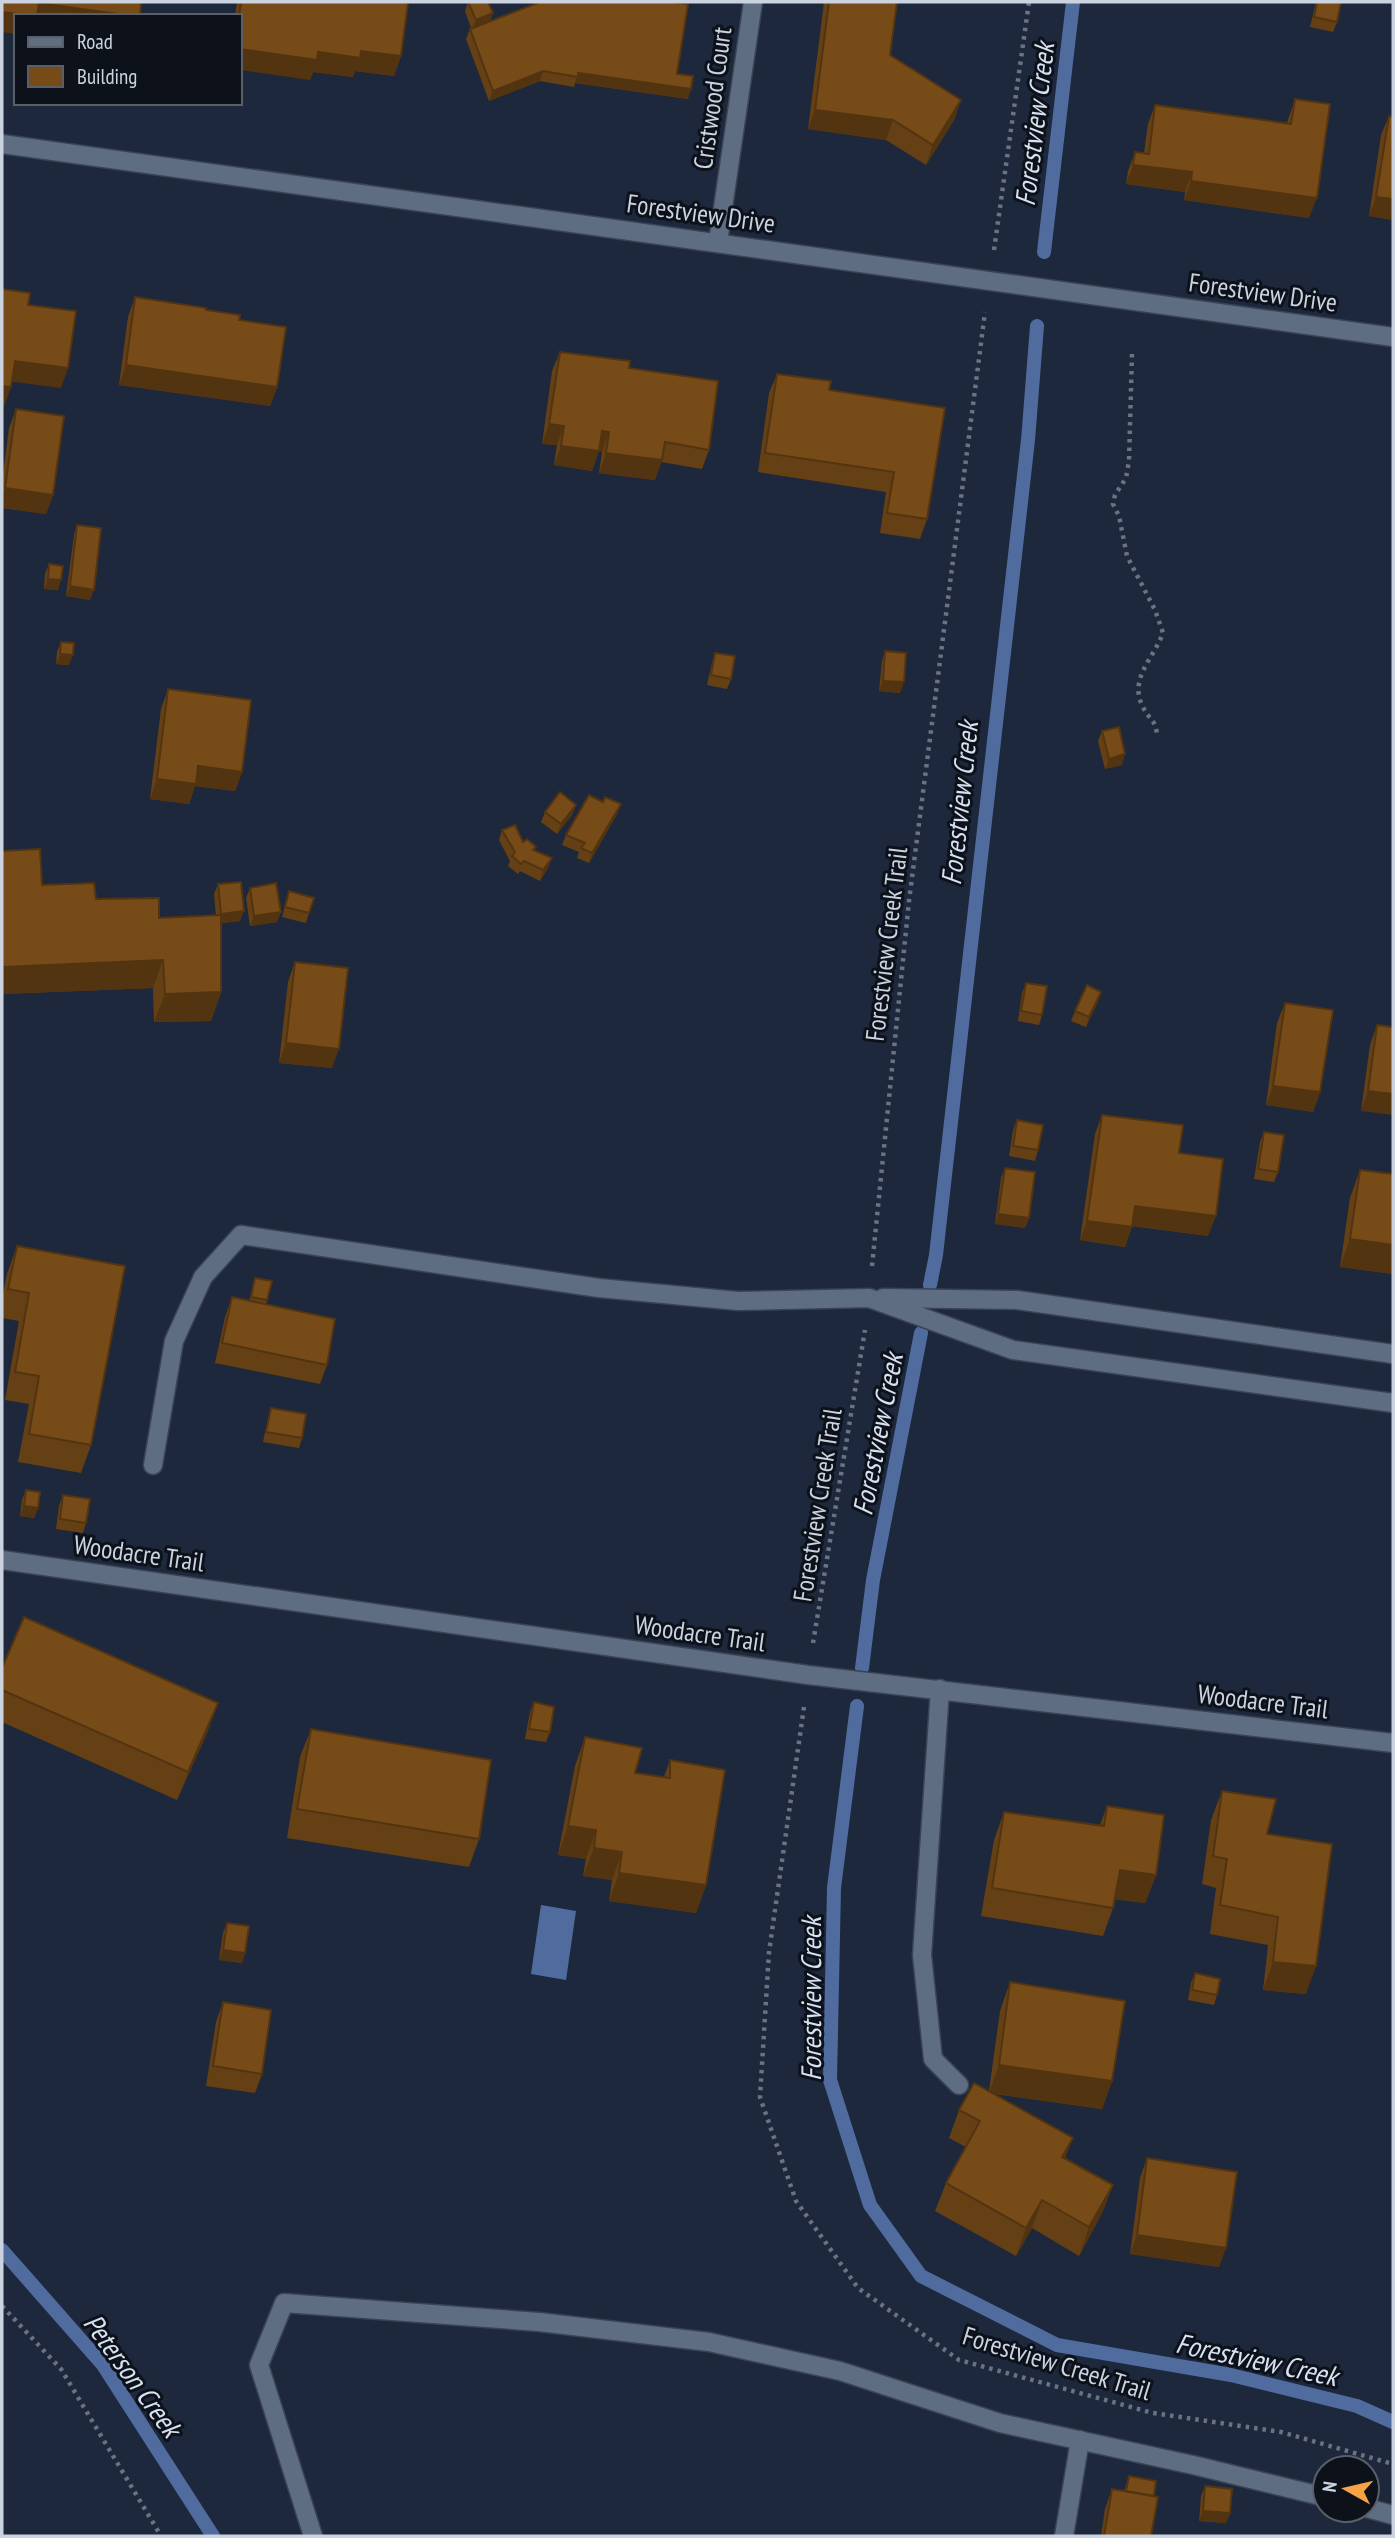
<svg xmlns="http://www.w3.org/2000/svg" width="1395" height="2538" viewBox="0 0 1395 2538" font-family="'PT Sans Narrow',sans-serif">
  <rect width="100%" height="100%" fill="#1d283c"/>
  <path fill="#506c9f" d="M541 1905 576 1911 566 1980 531 1974Z"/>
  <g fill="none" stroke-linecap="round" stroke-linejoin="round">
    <g stroke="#506c9f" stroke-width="14">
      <path d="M1044 252 1073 2"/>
      <path d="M930 1285 936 1255 1028 440 1037 326"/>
      <path d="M862 1668 873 1580 921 1333"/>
      <path d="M857 1706 834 1888 830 2080 870 2205 921 2276 1057 2345 1231 2375 1357 2406 1393 2422"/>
      <path d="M2 2250 103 2365 213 2536"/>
    </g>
    <defs>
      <g id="lane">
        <path d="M153 1465 174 1341 203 1277 241 1235"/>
        <path d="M940 1689 922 1955 933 2059 959 2085"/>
        <path d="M1367 2508 1393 2515"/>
        <path d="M313 2536 259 2365 284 2303 539 2322 709 2342 840 2371 1000 2423 1193 2465 1325 2497"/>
        <path d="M1064 2536 1080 2440"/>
      </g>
      <g id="street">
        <path d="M2 144 1393 337"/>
        <path d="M718 242 753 2"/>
        <path d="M241 1235 599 1288 738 1301 869 1298 1013 1350 1393 1403"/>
        <path d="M883 1298 1017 1300 1393 1354"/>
        <path d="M2 1560 808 1675 1393 1743"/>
      </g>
    </defs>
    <use href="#lane" stroke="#3a4353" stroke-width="21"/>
    <use href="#street" stroke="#3a4353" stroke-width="21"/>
    <g stroke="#6a7384" stroke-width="4.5" stroke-dasharray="3.5 5" stroke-linecap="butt">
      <path d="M994 250 1029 2"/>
      <path d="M1132 354 1129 461 1126 478 1115 495 1113 504 1119 516 1127 556 1155 610 1163 633C1154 658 1128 679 1143 707 1149 720 1156 719 1157 736"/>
      <path d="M872 1266 909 901 985 312"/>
      <path d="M813 1643 865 1330"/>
      <path d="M804 1707 769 1952 760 2097 796 2201 858 2288 959 2360 1153 2413 1281 2432 1393 2464"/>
      <path d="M2 2306 61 2369 161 2536"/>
    </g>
    <use href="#lane" stroke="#5f6d83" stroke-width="18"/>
    <use href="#street" stroke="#5f6d83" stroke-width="18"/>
  </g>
  <g fill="#664015">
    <path d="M237 2H401V56L394 76 355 71 353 77 313 72 310 80 240 16H235Z"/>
    <path d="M468 2 493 13 490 21 677 74 688 99 575 83 574 87 540 81 489 101 466 39 470 29 471 28 465 11Z"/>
    <path d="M824 2H897L890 55 961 100 954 120 926 165 886 140 808 129Z"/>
    <path d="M1316 2H1341L1337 22 1333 32 1310 27Z"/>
    <path d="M1295 99 1309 218 1184 200 1185 192 1126 184 1128 171 1135 152 1144 153 1148 124 1155 105 1287 123Z"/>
    <path d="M1389 116 1393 117V220L1369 216 1381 135Z"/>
    <path d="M135 297 206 310 239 320 277 387 270 406 119 385 128 317Z"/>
    <path d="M560 352 629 368 709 450 702 469 661 462 655 480 599 473 602 452 599 451 592 471 554 465 557 445 542 444 552 371Z"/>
    <path d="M777 374 829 390 945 408 927 519 920 539 880 533 886 492 758 472 769 393Z"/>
    <path d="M16 409 53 495 46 514 2 508V481L9 428Z"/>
    <path d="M77 525 90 600 66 596 74 535Z"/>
    <path d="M49 564 58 590 44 589 45 574Z"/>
    <path d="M61 642 69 665 56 664 57 652Z"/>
    <path d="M885 651 900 693 879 691 882 661Z"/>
    <path d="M715 653 731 679 727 689 707 685 712 663Z"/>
    <path d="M168 689 242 772 235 791 195 786 189 804 150 799 161 709Z"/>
    <path d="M1102 731 1122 765 1105 769 1098 741Z"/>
    <path d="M603 802 617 814 589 863 577 858 579 852 562 845 566 835Z"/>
    <path d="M576 805 572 815 557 834 541 822 545 812Z"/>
    <path d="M502 830 523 842 535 850 548 868 540 881 520 871 518 874 508 866 510 861 499 840Z"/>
    <path d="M2 851 42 885 96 899 159 918 216 916 214 894 218 884 240 921 221 923V992L211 1021 154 1022 153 988 2 994Z"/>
    <path d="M250 888 277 922 250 926 246 898Z"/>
    <path d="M289 891 309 913 306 923 282 917Z"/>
    <path d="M295 962 332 1068 279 1063 288 982Z"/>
    <path d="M1026 983 1042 1015 1039 1025 1018 1021 1022 993Z"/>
    <path d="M1101 992 1086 1027 1071 1021 1075 1011Z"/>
    <path d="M1285 1003 1320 1092 1313 1112 1266 1105 1277 1023Z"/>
    <path d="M1377 1025 1393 1027 1361 1111 1370 1045Z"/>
    <path d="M1102 1115 1179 1153 1208 1236 1132 1226 1125 1247 1080 1240 1095 1134Z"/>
    <path d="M1017 1120 1038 1150 1035 1161 1009 1156 1013 1130Z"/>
    <path d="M1264 1132 1278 1172 1274 1182 1254 1179 1260 1142Z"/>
    <path d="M1005 1168 1029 1218 1025 1228 995 1224 1001 1178Z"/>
    <path d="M1360 1170 1393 1174V1274L1340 1267 1350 1198Z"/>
    <path d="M17 1246 91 1445 81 1473 18 1462 29 1404 5 1400 19 1321 2 1318V1299L7 1274Z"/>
    <path d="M255 1278 267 1300 266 1304 327 1365 320 1384 215 1363 225 1317 232 1297 249 1301Z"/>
    <path d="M271 1408 302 1438 299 1448 263 1442 268 1418Z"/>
    <path d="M26 1490 38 1508 34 1518 20 1516 22 1500Z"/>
    <path d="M63 1495 86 1523 83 1533 56 1529 59 1506Z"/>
    <path d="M2 1668 208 1731 177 1800 2 1722Z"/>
    <path d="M534 1702 550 1732 546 1742 525 1739 530 1712Z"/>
    <path d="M311 1729 479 1839 469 1867 287 1838 300 1757Z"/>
    <path d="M585 1737 635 1773 664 1777 670 1760 706 1885 696 1913 609 1901 612 1880 583 1876 586 1859 558 1855 575 1766Z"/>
    <path d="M1222 1791 1267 1834 1306 1994 1263 1990 1268 1945 1210 1934 1216 1888 1202 1884 1211 1820Z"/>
    <path d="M1107 1806 1156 1875 1145 1903 1115 1899 1113 1908 1103 1936 981 1916 994 1840 1004 1812 1100 1825Z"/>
    <path d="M227 1923 245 1953 242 1963 219 1960 223 1933Z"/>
    <path d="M1195 1973 1217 1995 1214 2005 1188 2000 1191 1983Z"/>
    <path d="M1010 1982 1112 2081 1102 2109 994 2094 1065 2158 1113 2185 1102 2213 1079 2256 1032 2228 1016 2256 935 2211 946 2183 966 2147 949 2138 959 2110 989 2091 1000 2011Z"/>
    <path d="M223 2002 262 2074 255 2093 206 2086 216 2022Z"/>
    <path d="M1147 2158 1219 2267 1130 2254 1140 2178Z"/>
    <path d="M1129 2476 1154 2496 1151 2536H1101L1105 2509 1112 2489 1124 2491Z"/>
    <path d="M1205 2486 1230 2513 1226 2523 1199 2521 1201 2496Z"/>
  </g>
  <g fill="#533411">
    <path d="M39 3 132 16H34Z"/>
    <path d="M2 12 34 16H16V34L2 32Z"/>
    <path d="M493 13 489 23 472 30 476 20Z"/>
    <path d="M240 49 318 52 361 51 401 56 394 76 355 71 353 77 313 72 310 80 240 70Z"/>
    <path d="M543 71 540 81 489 101 493 91Z"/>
    <path d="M578 73 691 89 688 99 575 83Z"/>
    <path d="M961 100 954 120 926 165 933 145Z"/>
    <path d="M815 110 893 120 886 140 808 129Z"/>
    <path d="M1133 165 1192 172 1185 192 1126 184Z"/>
    <path d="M1191 181 1317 198 1309 218 1184 200Z"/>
    <path d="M1376 197 1393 199V220L1369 216Z"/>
    <path d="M15 361 68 368 61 388 7 381Z"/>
    <path d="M126 365 277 387 270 406 119 385Z"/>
    <path d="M2 386 11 387 4 407 2 406Z"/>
    <path d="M549 424 564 426 557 445 542 444Z"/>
    <path d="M602 431 609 432 602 452 599 451 592 471 554 465 561 446Z"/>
    <path d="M606 453 662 460 655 480 599 473Z"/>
    <path d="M5 488 53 495 46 514 2 508V497Z"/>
    <path d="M48 579 61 580 58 590 44 589Z"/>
    <path d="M70 586 94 590 90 600 66 596Z"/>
    <path d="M60 654 73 655 69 665 56 664Z"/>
    <path d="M883 681 904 682 900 693 879 691Z"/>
    <path d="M1125 754 1122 765 1105 769 1109 759Z"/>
    <path d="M198 766 242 772 235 791 195 786 189 804 150 799 157 779Z"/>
    <path d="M621 804 617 814 589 863 592 853Z"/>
    <path d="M576 805 572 815 557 834 561 824Z"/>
    <path d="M552 858 548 868 540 881 543 870Z"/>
    <path d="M244 911 240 921 217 924 221 914Z"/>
    <path d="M281 912 277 922 250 926 254 916Z"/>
    <path d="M163 960 153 988 2 994V967Z"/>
    <path d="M221 992 211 1021 154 1022 165 994Z"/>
    <path d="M1101 992 1098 1002 1086 1027 1089 1017Z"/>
    <path d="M286 1043 339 1049 332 1068 279 1063Z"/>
    <path d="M1273 1086 1320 1092 1313 1112 1266 1105Z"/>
    <path d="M1368 1091 1393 1094V1115L1361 1111Z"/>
    <path d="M1135 1206 1216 1216 1208 1236 1128 1225Z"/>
    <path d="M998 1214 1029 1218 1025 1228 995 1224Z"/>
    <path d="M1087 1221 1132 1227 1125 1247 1080 1240Z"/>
    <path d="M1350 1239 1393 1245V1274L1340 1267Z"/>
    <path d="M24 1506 38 1508 34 1518 20 1516Z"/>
    <path d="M218 1703 208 1731 177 1800 188 1772Z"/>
    <path d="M568 1826 596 1830 586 1859 558 1855Z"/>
    <path d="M594 1848 622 1852 612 1880 583 1876Z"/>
    <path d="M1120 1870 1156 1875 1145 1903 1110 1899Z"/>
    <path d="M619 1873 706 1885 696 1913 609 1901Z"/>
    <path d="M223 1950 245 1953 242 1963 219 1960Z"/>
    <path d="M1273 1962 1316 1966 1306 1994 1263 1990Z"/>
    <path d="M999 2065 1112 2081 1102 2109 989 2093Z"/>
    <path d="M1073 2138 1062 2166V2157Z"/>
    <path d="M1113 2185 1102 2213 1079 2256 1089 2227Z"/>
    <path d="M1042 2200 1032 2228 1016 2256 1026 2228Z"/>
    <path d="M1137 2235 1226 2248 1219 2267 1130 2254Z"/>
    <path d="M1203 2511 1230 2513 1226 2523 1199 2521Z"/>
  </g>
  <g fill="#774b18" stroke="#533411" stroke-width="2">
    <path d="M2 2H141L140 16H132L39 3 37 16H34L2 12Z"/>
    <path d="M241 2H401L408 3 401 56 361 51 360 58 318 52 317 60 240 49 239 16Z"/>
    <path d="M468 2H488L493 13 476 20Z"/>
    <path d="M540 2H672L688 4 677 74 693 76 691 89 578 73V77L543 71 493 91 470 29Z"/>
    <path d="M829 2H897L890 55 961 100 933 145 893 120 815 110Z"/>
    <path d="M1317 2H1341L1337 22 1314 17Z"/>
    <path d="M1295 99 1330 104 1317 198 1191 181 1192 172 1133 165 1135 152 1149 154 1155 105 1291 124Z"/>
    <path d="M1389 116 1393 117V199L1376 197Z"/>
    <path d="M2 289 30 293 28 305 76 311 68 368 15 361 11 387 2 386Z"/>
    <path d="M135 297 206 308V310L240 315 239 320 286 327 277 387 126 365Z"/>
    <path d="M560 352 630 361 629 368 718 381 709 450 665 442 662 460 606 453 609 432 602 431 599 451 561 446 564 426 549 424Z"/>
    <path d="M777 374 831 381 829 390 945 408 927 519 887 513 894 472 765 453Z"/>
    <path d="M16 409 64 416 53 495 5 488Z"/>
    <path d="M77 525 101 528 94 590 70 586Z"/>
    <path d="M49 564 63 566 61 580 48 579Z"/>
    <path d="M61 642 74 643 73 655 60 654Z"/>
    <path d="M885 651 906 653 904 682 883 681Z"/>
    <path d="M715 653 735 656 731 679 711 675Z"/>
    <path d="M168 689 251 700 242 772 198 766 196 784 157 779Z"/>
    <path d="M1119 727 1125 754 1109 759 1102 731Z"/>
    <path d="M560 792 576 805 561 824 545 812Z"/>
    <path d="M589 795 603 802 605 797 621 804 592 853 581 848 585 843 566 835Z"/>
    <path d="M515 825 523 842 527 839 536 847 533 850 552 858 543 870 524 861 521 864 512 856 515 852 502 830Z"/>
    <path d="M40 849 42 885 94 883 96 899 159 898V918L221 915V992L165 994 163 960 2 967V851Z"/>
    <path d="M241 882 244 911 221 914 218 884Z"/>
    <path d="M276 883 281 912 254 916 250 888Z"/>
    <path d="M289 891 314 898 309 913 285 907Z"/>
    <path d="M295 962 348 968 339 1049 286 1043Z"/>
    <path d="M1026 983 1047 986 1042 1015 1021 1011Z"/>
    <path d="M1087 985 1101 992 1089 1017 1075 1011Z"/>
    <path d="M1285 1003 1333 1010 1320 1092 1273 1086Z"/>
    <path d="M1377 1025 1393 1027V1094L1368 1091Z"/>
    <path d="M1102 1115 1183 1125 1179 1153 1223 1159 1216 1216 1135 1206 1132 1227 1087 1221Z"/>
    <path d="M1017 1120 1043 1125 1038 1150 1013 1146Z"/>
    <path d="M1264 1132 1284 1135 1278 1172 1258 1169Z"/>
    <path d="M1005 1168 1035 1172 1029 1218 998 1214Z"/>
    <path d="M1360 1170 1393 1174V1245L1350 1239Z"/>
    <path d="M17 1246 125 1266 91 1445 29 1434 39 1376 15 1372 29 1293 8 1289Z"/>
    <path d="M255 1278 272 1281 267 1300 251 1297Z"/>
    <path d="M232 1297 335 1319 327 1365 222 1343Z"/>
    <path d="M271 1408 306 1414 302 1438 266 1432Z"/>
    <path d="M26 1490 40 1492 38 1508 24 1506Z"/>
    <path d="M63 1495 90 1499 86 1523 60 1519Z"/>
    <path d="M24 1617 218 1703 188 1772 2 1690V1668Z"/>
    <path d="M534 1702 554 1707 550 1732 529 1729Z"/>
    <path d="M311 1729 491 1760 479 1839 297 1809Z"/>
    <path d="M585 1737 642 1748 635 1773 670 1778V1760L725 1770 706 1885 619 1873 622 1852 594 1848 596 1830 568 1826Z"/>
    <path d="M1222 1791 1276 1799 1267 1834 1332 1844 1316 1966 1273 1962 1278 1917 1220 1905 1227 1859 1213 1856Z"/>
    <path d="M1107 1806 1164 1815 1156 1875 1120 1870 1113 1908 992 1888 1004 1812 1104 1826Z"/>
    <path d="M227 1923 249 1926 245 1953 223 1950Z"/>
    <path d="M1195 1973 1220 1979 1217 1995 1192 1990Z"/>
    <path d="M1010 1982 1125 2001 1112 2081 999 2065Z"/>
    <path d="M223 2002 271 2010 262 2074 213 2066Z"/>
    <path d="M974 2083 1073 2138 1062 2157 1113 2185 1089 2227 1042 2200 1026 2228 946 2183 980 2121 959 2110Z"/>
    <path d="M1147 2158 1237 2172 1226 2248 1137 2235Z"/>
    <path d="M1129 2476 1156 2481 1154 2496 1126 2491Z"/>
    <path d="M1205 2486 1232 2489 1230 2513 1203 2511Z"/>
    <path d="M1112 2489 1158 2497 1151 2536H1104Z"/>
  </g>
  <g text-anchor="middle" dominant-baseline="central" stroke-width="6" stroke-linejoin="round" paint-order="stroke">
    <g font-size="26" fill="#ccd3e0" stroke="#0c111a">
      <text transform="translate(712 98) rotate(-82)">Cristwood Court</text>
      <text transform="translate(701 213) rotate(8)">Forestview Drive</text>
      <text transform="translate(1263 292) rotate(8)">Forestview Drive</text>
      <text transform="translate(886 944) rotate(-83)">Forestview Creek Trail</text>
      <text transform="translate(817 1505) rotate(-81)">Forestview Creek Trail</text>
      <text transform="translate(139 1553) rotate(8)">Woodacre Trail</text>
      <text transform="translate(700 1633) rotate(8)">Woodacre Trail</text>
      <text transform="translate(1263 1701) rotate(7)">Woodacre Trail</text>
      <text transform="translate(1057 2363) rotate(17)">Forestview Creek Trail</text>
    </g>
    <g font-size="28" font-style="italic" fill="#d8e1f1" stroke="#0c111a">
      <text transform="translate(1034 124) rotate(-83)">Forestview Creek</text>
      <text transform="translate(959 803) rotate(-84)">Forestview Creek</text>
      <text transform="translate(877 1434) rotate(-79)">Forestview Creek</text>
      <text transform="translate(810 1999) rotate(-90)">Forestview Creek</text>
      <text transform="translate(1257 2359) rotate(12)">Forestview Creek</text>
      <text transform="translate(133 2375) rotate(54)">Peterson Creek</text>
    </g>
  </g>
  <rect width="1395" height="2538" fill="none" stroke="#ccd3e0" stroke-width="7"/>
  <rect x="14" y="14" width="228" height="91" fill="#0c111a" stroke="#595f69" stroke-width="2"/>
  <rect x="28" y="37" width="35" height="10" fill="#5f6d83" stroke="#595f69" stroke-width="2"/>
  <text x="77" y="49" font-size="21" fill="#ccd3e0">Road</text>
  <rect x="28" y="66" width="35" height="21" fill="#774b18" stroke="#595f69" stroke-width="2"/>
  <text x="77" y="84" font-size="21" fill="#ccd3e0">Building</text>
  <g transform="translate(1346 2489) rotate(278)"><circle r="33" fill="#0c111a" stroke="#595f69" stroke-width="2"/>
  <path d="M0-5L12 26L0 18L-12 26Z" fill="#f5a345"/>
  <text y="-10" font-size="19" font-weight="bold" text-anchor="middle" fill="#ccd3e0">N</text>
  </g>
</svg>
